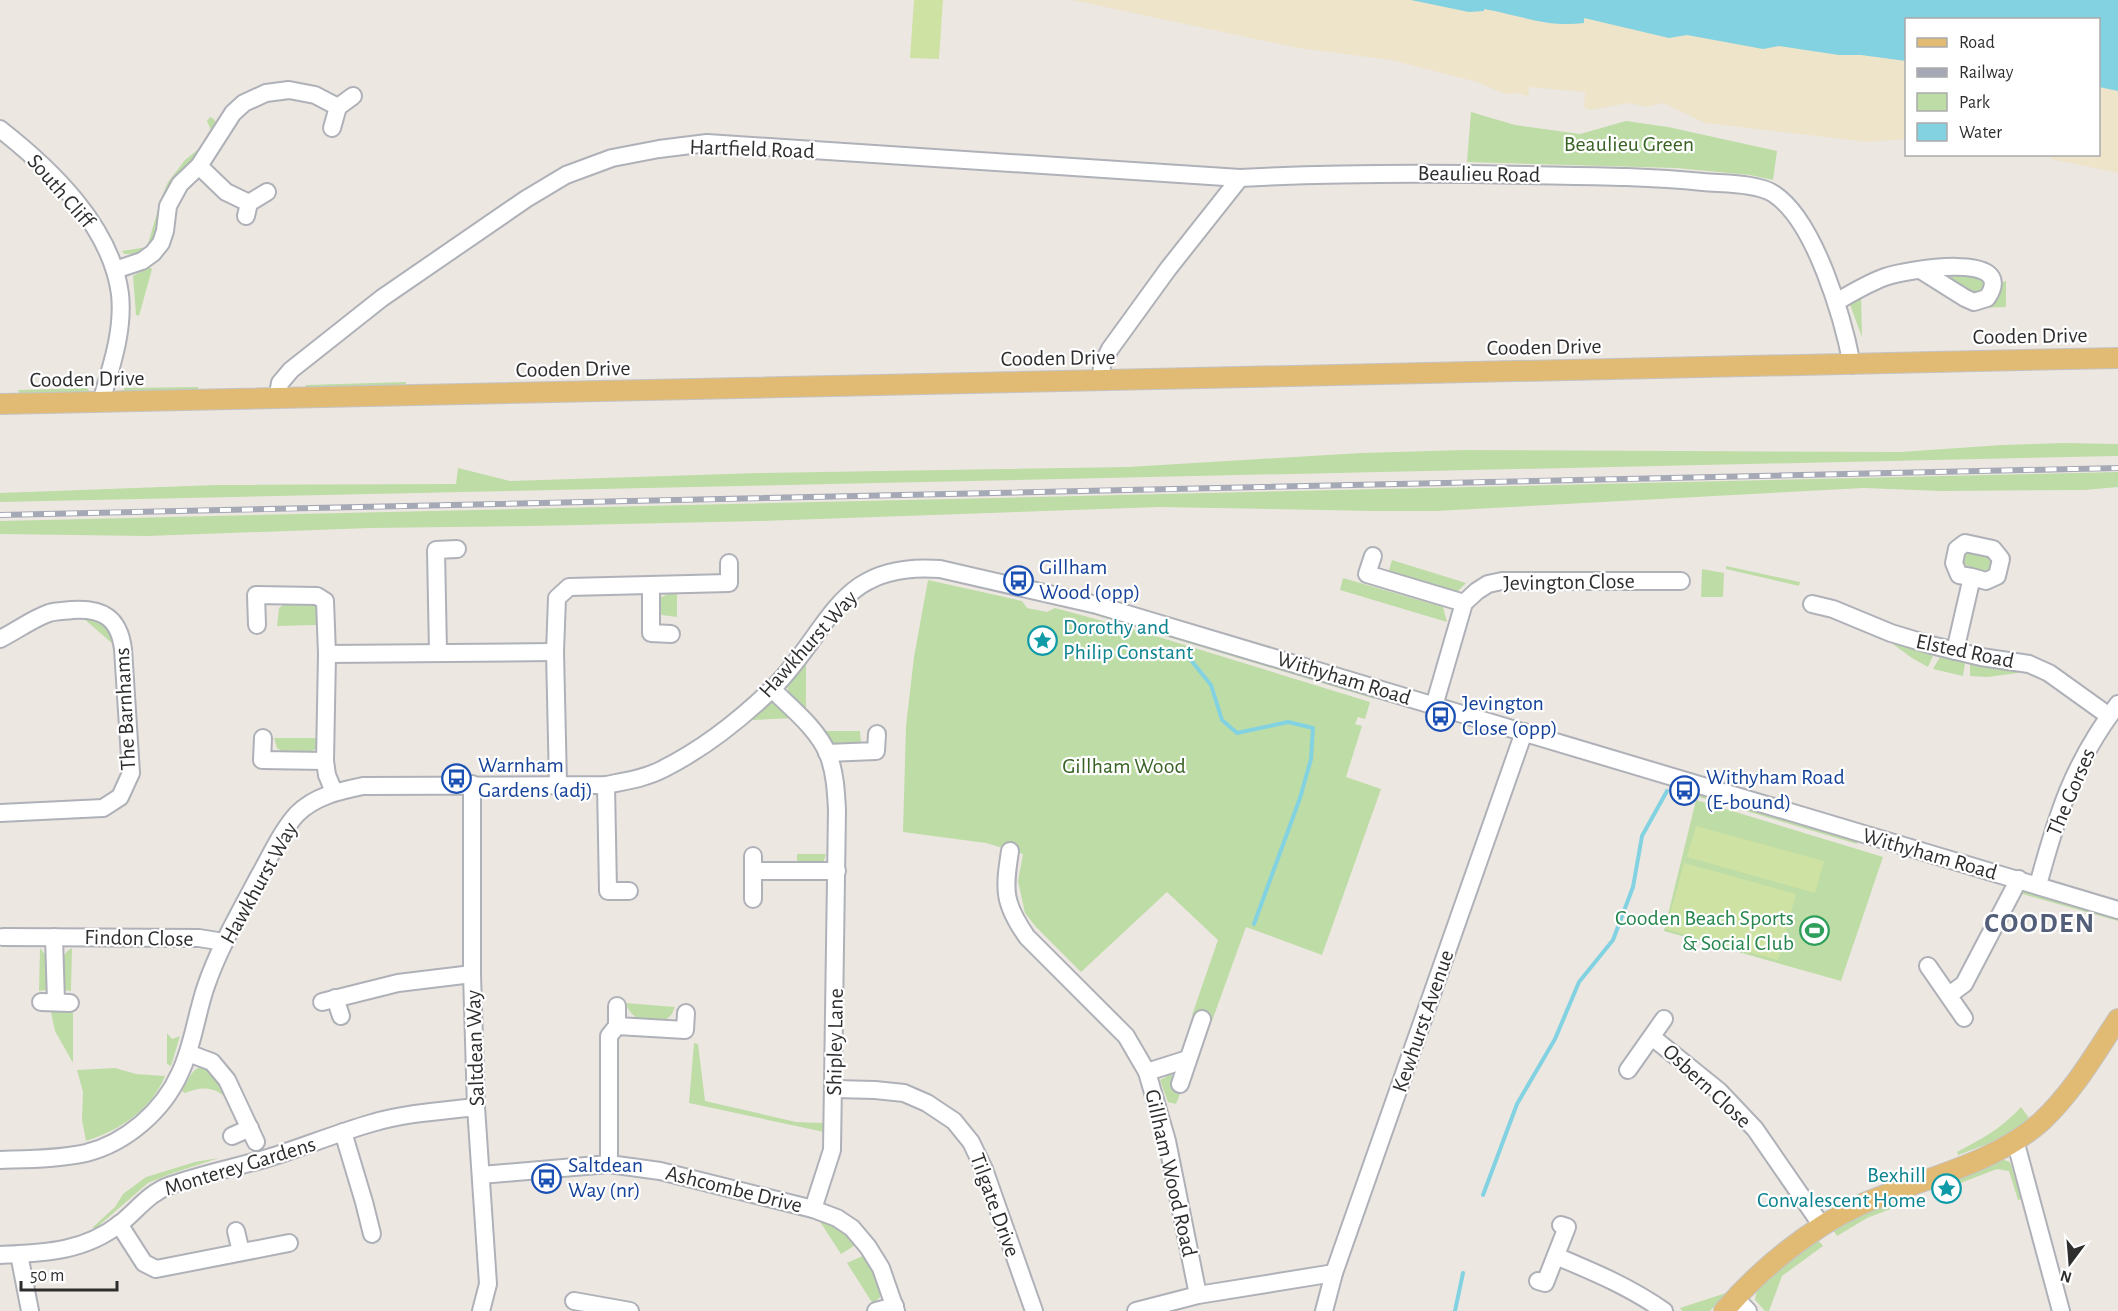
<svg xmlns="http://www.w3.org/2000/svg" width="2118" height="1311" viewBox="0 0 2118 1311" font-family="'Alegreya Sans',sans-serif">
  <rect width="100%" height="100%" fill="#ede7e2"/>
  <g fill="#bedca6">
    <path d="M1471 112 1515 125 1580 134 1626 121 1668 127 1777 151 1773 180 1750 175 1676 168 1467 162Z"/>
    <path d="M210 117 214 119 218 127 150 250 136 254H124L122 251 147 247 162 196 168 182 185 160 206 143 211 130 207 121Z"/>
    <path d="M149 267 152 269 139 316 136 315 133 276Z"/>
    <path d="M1957 273H1978L1987 288 1974 296 1950 280 1951 276Z"/>
    <path d="M2006 281V307L1981 308 1998 284Z"/>
    <path d="M1861 293 1862 337 1849 302Z"/>
    <path d="M406 382 405 387 305 389 306 385Z"/>
    <path d="M198 387 199 392 120 393V390H124V388Z"/>
    <path d="M87 388 91 393 20 395 18 390Z"/>
    <path d="M2063 443 2118 444V456L0 502V493L216 485 456 484 458 468 510 481 759 473 1128 467 1361 453 1464 450 1900 452 2002 445Z"/>
    <path d="M2118 472V487L2085 490 1941 491 1864 488 1436 511H1374L1159 507 760 521 532 526 371 528 147 536 0 534V521Z"/>
    <path d="M1970 550 1989 555 1993 562 1991 568C1980 574 1968 571 1962 560L1963 554Z"/>
    <path d="M1392 560 1466 583 1455 594 1388 574Z"/>
    <path d="M1726 566 1800 582 1799 586 1726 569Z"/>
    <path d="M1702 569 1724 573 1723 597H1701Z"/>
    <path d="M1343 578 1443 607 1447 622 1340 590Z"/>
    <path d="M928 580 1022 601 1027 608 1047 612 1055 608 1136 630 1370 702 1365 719 1358 717 1355 724 1362 726 1346 777 1381 789 1322 955 1246 927 1212 1021 1192 1015 1218 940 1167 892 1081 972 1036 927 1025 913 1018 881 1023 854 986 843 903 832 906 726 914 657Z"/>
    <path d="M673 592H677V617L662 615 658 611 659 598Z"/>
    <path d="M290 600 313 602 316 606V625L277 626 279 608Z"/>
    <path d="M1065 603 1374 694 1375 699 1058 604Z"/>
    <path d="M83 614 109 625 114 645 82 617 55 620Z"/>
    <path d="M1890 642 1933 656 1928 667 1912 658Z"/>
    <path d="M1940 657 1965 663 1963 676 1933 669Z"/>
    <path d="M806 661V714L790 698 787 686Z"/>
    <path d="M1970 663 2018 670V673L1987 677 1970 676Z"/>
    <path d="M772 702 796 718 753 720 752 714 763 705Z"/>
    <path d="M825 731H860L861 743 858 746 835 745Z"/>
    <path d="M274 738H317V748C306 757 288 756 277 748Z"/>
    <path d="M1700 793 1857 838V844L1699 797Z"/>
    <path d="M1696 800 1883 857 1841 981 1664 931Z"/>
    <path d="M797 854H826L823 863 797 865Z"/>
    <path d="M2025 889 2118 916V921L2019 893Z"/>
    <path d="M40 948 47 957V990L39 991Z"/>
    <path d="M72 948 71 991 63 990C63 976 57 955 72 948Z"/>
    <path d="M626 1003 675 1007C673 1010 673 1014 670 1016 657 1030 630 1021 626 1003Z"/>
    <path d="M51 1012H73V1063L55 1031Z"/>
    <path d="M167 1033 172 1039 180 1036 171 1066 167 1064Z"/>
    <path d="M694 1043 698 1044 705 1101 796 1122 823 1123 824 1132 689 1103Z"/>
    <path d="M202 1066C215 1070 220 1084 226 1095L224 1096C212 1086 199 1087 185 1093L182 1091C188 1080 191 1070 202 1066Z"/>
    <path d="M115 1068 136 1074 165 1076C151 1110 120 1130 86 1141L82 1120 83 1092 77 1070Z"/>
    <path d="M1165 1073 1171 1074 1182 1089 1176 1104 1168 1102 1160 1080 1166 1077Z"/>
    <path d="M2021 1107 2029 1118C2006 1138 1986 1145 1958 1155L1957 1152C1983 1138 2001 1129 2021 1107Z"/>
    <path d="M219 1158 170 1174 148 1183 96 1228H92L115 1207 123 1194 146 1177 195 1162Z"/>
    <path d="M1999 1158 2010 1162 2022 1199 2018 1200 2009 1171 1997 1169 1950 1187 1947 1180Z"/>
    <path d="M1898 1197 1901 1205 1867 1218 1837 1236 1832 1228Z"/>
    <path d="M817 1217 838 1224 857 1244 841 1254Z"/>
    <path d="M1816 1238 1823 1246 1782 1276 1769 1311H1765L1755 1300 1757 1288Z"/>
    <path d="M865 1255 882 1289 880 1297 873 1304 847 1263Z"/>
    <path d="M1726 1293 1710 1311H1682L1680 1308Z"/>
  </g>
  <path fill="#ede4ca" d="M1072 0H2118V173L2051 159V155L2098 154V20H1906V139L1867 142 1705 123 1663 103 1646 107 1629 103 1590 110 1584 107 1585 92 1529 87 1528 96 1516 93 1505 94 1477 82 1391 60 1298 48Z"/>
  <g fill="#cee2a3">
    <path d="M914 0H943L939 59 910 58Z"/>
    <path d="M1696 826 1824 861 1815 893 1687 857Z"/>
    <path d="M1684 863 1796 894 1778 960 1666 929Z"/>
  </g>
  <path fill="#83d2e1" d="M1411 0H2118V91L2099 87 2098 20H1906V61L1861 55H1839L1779 46 1763 49 1687 35 1669 38 1584 18V23C1549 28 1519 15 1484 9V11L1469 12Z"/>
  <g fill="none" stroke-linecap="round" stroke-linejoin="round">
    <g stroke="#83d2e1" stroke-width="4">
      <path d="M1182 649 1211 685 1222 720 1237 733 1288 722 1313 728 1311 759 1300 798 1254 924"/>
      <path d="M1483 1195 1517 1104 1555 1039 1579 982 1613 940 1633 887 1642 836 1667 791"/>
      <path d="M1455 1311 1463 1273"/>
    </g>
    <defs>
      <g id="minor">
        <path d="M332 128 338 107 353 96"/>
        <path d="M0 129C51 169 111 226 120 294 124 331 111 367 101 402"/>
        <path d="M199 166 226 192 249 203"/>
        <path d="M246 216 249 203 267 192"/>
        <path d="M115 270 142 261 153 253 161 243 165 231 168 206 180 184 199 166 233 113 244 103 266 93 289 90 315 95 338 107"/>
        <path d="M1836 302C1852 293 1868 283 1885 277 1904 270 2020 250 1987 298L1974 302 1965 298 1922 271"/>
        <path d="M1101 381 1102 365 1110 349 1168 269 1240 178"/>
        <path d="M277 399 280 383 291 370 382 298 526 199 566 175 612 158 659 149 707 143 1240 178C1335 173 1430 173 1526 175 1585 176 1644 176 1703 182 1723 184 1758 183 1774 194 1815 221 1843 318 1852 365"/>
        <path d="M1373 556 1367 574 1464 603"/>
        <path d="M651 585V633L671 634"/>
        <path d="M1812 604 1833 609 1891 633 1931 645 1981 657 2029 664 2049 673 2109 716"/>
        <path d="M257 625 256 595 317 596 325 601 327 654 325 761 327 775 334 792"/>
        <path d="M0 639C16 631 32 619 49 613 56 611 65 611 72 610 103 608 119 618 123 649L131 773 120 797 103 808 0 813"/>
        <path d="M1955 651 1972 577 1959 575 1954 563 1957 549 1965 543 1993 549 2001 559 1997 576 1986 581 1972 577"/>
        <path d="M438 652 436 550 457 549"/>
        <path d="M327 654 555 652"/>
        <path d="M772 689C791 708 817 728 828 754 835 772 836 791 837 810L832 1150 813 1209"/>
        <path d="M1434 706 1464 603 1477 591 1488 584 1502 581H1681"/>
        <path d="M263 738 262 760 325 761"/>
        <path d="M827 753 876 751 877 734"/>
        <path d="M472 784V974L476 1107 488 1284 481 1311"/>
        <path d="M558 784 555 652 557 598 569 587 729 583V563"/>
        <path d="M606 785 608 891H629"/>
        <path d="M1010 851C1004 890 1003 903 1027 937L1126 1036 1147 1072 1167 1141 1198 1295"/>
        <path d="M753 871H837"/>
        <path d="M2038 885C2057 815 2073 763 2118 704"/>
        <path d="M753 899V856"/>
        <path d="M3 937 199 938 224 942"/>
        <path d="M54 937 56 1002"/>
        <path d="M1928 966 1964 1018"/>
        <path d="M1949 995 1964 984 2019 879"/>
        <path d="M335 998 341 1016"/>
        <path d="M41 1002 70 1003"/>
        <path d="M322 1002 398 983 472 974"/>
        <path d="M617 1026V1006"/>
        <path d="M1652 1037 1719 1091 1755 1129 1822 1226"/>
        <path d="M188 1053 212 1062 227 1080 256 1142"/>
        <path d="M1628 1070 1664 1019"/>
        <path d="M1147 1072 1188 1059"/>
        <path d="M1180 1084 1202 1019"/>
        <path d="M834 1089 875 1090 904 1093 927 1103 954 1121 971 1142 984 1169 1034 1311"/>
        <path d="M343 1132 364 1202 372 1234"/>
        <path d="M232 1136 250 1128"/>
        <path d="M2015 1140 2061 1311"/>
        <path d="M0 1160C28 1159 58 1159 86 1153 126 1143 163 1111 180 1073 193 1046 196 1015 206 986 219 948 240 912 259 876 270 857 282 830 297 814 315 796 339 791 363 786L606 785C626 781 646 778 663 769 703 749 741 719 773 688 832 629 837 561 940 569L1097 605 2118 910"/>
        <path d="M609 1164V1036L617 1026 685 1030 686 1013"/>
        <path d="M481 1175 609 1164 660 1171 813 1209 837 1218 852 1228 868 1247 881 1268 896 1311"/>
        <path d="M119 1224 144 1263 156 1269 289 1243"/>
        <path d="M236 1231 241 1252"/>
        <path d="M19 1254 30 1311"/>
        <path d="M0 1255C45 1253 84 1252 121 1223 138 1209 150 1192 171 1185 203 1174 236 1167 268 1158 303 1147 337 1133 372 1123 406 1113 441 1111 476 1107"/>
        <path d="M1556 1256C1594 1272 1630 1287 1664 1311"/>
        <path d="M1538 1281 1545 1283 1567 1227 1561 1225"/>
        <path d="M1735 1298 1748 1311"/>
        <path d="M574 1301 630 1311"/>
        <path d="M876 1311 895 1306"/>
        <path d="M1136 1311 1198 1295 1334 1273"/>
        <path d="M1324 1311 1334 1273 1524 732"/>
      </g>
      <g id="major">
        <path d="M0 404 2118 358"/>
        <path d="M1724 1311C1759 1270 1810 1228 1860 1205 1919 1179 1993 1165 2042 1121 2073 1092 2095 1054 2118 1019"/>
      </g>
    </defs>
    <use href="#minor" stroke="#afb1b8" stroke-width="20"/>
    <use href="#major" stroke="#c4c4c4" stroke-width="22"/>
    <use href="#minor" stroke="#fff" stroke-width="16"/>
    <use href="#major" stroke="#e1bb74" stroke-width="20"/>
    <defs>
      <path id="rail" d="M0 515 2118 468"/>
    </defs>
    <use href="#rail" stroke="#a5a9b5" stroke-width="6"/>
    <use href="#rail" stroke="#fff" stroke-width="4" stroke-dasharray="11" stroke-linecap="butt"/>
  </g>
  <defs>
    <symbol id="bus-ring" viewBox="-11 -11 22 22"><circle r="9.5" fill="#fff" stroke="#1a4fb4" stroke-width="1.5"/><path d="M-5-6H5V4H4V6H2V4H-2V6H-4V4H-5ZM-3.5-4V0h7V-4ZM-3.5 1.2v1.5H-2V1.2ZM2 1.2v1.5H3.5V1.2Z" fill="#1a4fb4"/></symbol>
    <symbol id="sight-ring" viewBox="-11 -11 22 22"><circle r="9.5" fill="#fff" stroke="#0f9aa8" stroke-width="1.5"/><path d="M0-6L1.8-2.2L6-1.7L2.9 1.2L3.7 5.4L0 3.3L-3.7 5.4L-2.9 1.2L-6-1.7L-1.8-2.2Z" fill="#0f9aa8"/></symbol>
    <symbol id="stadium-ring" viewBox="-11 -11 22 22"><circle r="9.5" fill="#fff" stroke="#2e9e5b" stroke-width="1.5"/><path d="M0-5a6.5 5 0 1 0 0 10a6.5 5 0 1 0 0-10ZM-3.5-1.8h7v3.6h-7Z" fill="#2e9e5b"/></symbol>
  </defs>
  <g fill-rule="evenodd">
    <use href="#bus-ring" x="1002" y="564" width="33" height="33"/>
    <use href="#sight-ring" x="1026" y="624" width="33" height="33"/>
    <use href="#bus-ring" x="1424" y="700" width="33" height="33"/>
    <use href="#bus-ring" x="440" y="762" width="33" height="33"/>
    <use href="#bus-ring" x="1668" y="774" width="33" height="33"/>
    <use href="#stadium-ring" x="1798" y="914" width="33" height="33"/>
    <use href="#bus-ring" x="530" y="1162" width="33" height="33"/>
    <use href="#sight-ring" x="1930" y="1172" width="33" height="33"/>
  </g>
  <g text-anchor="middle" dominant-baseline="central" stroke-width="4.5" stroke-linejoin="round" paint-order="stroke">
    <g font-size="22" fill="#396325" stroke="#fff">
      <text x="1629" y="144">Beaulieu Green</text>
      <text x="1124" y="766">Gillham Wood</text>
    </g>
    <g font-size="22" fill="#2e2e2e" stroke="#fff">
      <text transform="translate(752 149) rotate(2)">Hartfield Road</text>
      <text transform="translate(1479 174) rotate(1)">Beaulieu Road</text>
      <text transform="translate(61 191) rotate(49)">South Cliff</text>
      <text transform="translate(2030 336) rotate(-1)">Cooden Drive</text>
      <text transform="translate(1544 347) rotate(-1)">Cooden Drive</text>
      <text transform="translate(1058 358) rotate(-1)">Cooden Drive</text>
      <text transform="translate(573 369) rotate(-1)">Cooden Drive</text>
      <text transform="translate(87 379) rotate(-1)">Cooden Drive</text>
      <text transform="translate(1569 582) rotate(-1)">Jevington Close</text>
      <text transform="translate(808 644) rotate(-48)">Hawkhurst Way</text>
      <text transform="translate(1965 651) rotate(12)">Elsted Road</text>
      <text transform="translate(1344 678) rotate(17)">Withyham Road</text>
      <text transform="translate(125 709) rotate(-93)">The Barnhams</text>
      <text transform="translate(2071 792) rotate(-67)">The Gorses</text>
      <text transform="translate(1930 854) rotate(16)">Withyham Road</text>
      <text transform="translate(259 883) rotate(-61)">Hawkhurst Way</text>
      <text transform="translate(139 938) rotate(1)">Findon Close</text>
      <text transform="translate(1423 1021) rotate(-71)">Kewhurst Avenue</text>
      <text transform="translate(835 1042) rotate(-89)">Shipley Lane</text>
      <text transform="translate(475 1048) rotate(-92)">Saltdean Way</text>
      <text transform="translate(1707 1086) rotate(43)">Osbern Close</text>
      <text transform="translate(240 1166) rotate(-17)">Monterey Gardens</text>
      <text transform="translate(1171 1173) rotate(77)">Gillham Wood Road</text>
      <text transform="translate(734 1189) rotate(14)">Ashcombe Drive</text>
      <text transform="translate(995 1205) rotate(70)">Tilgate Drive</text>
    </g>
    <g font-size="22" fill="#164399" stroke="#fff" text-anchor="start">
      <text x="1039" y="567">Gillham<tspan x="1039" dy="25">Wood (opp)</tspan></text>
      <text x="1462" y="703">Jevington<tspan x="1462" dy="25">Close (opp)</tspan></text>
      <text x="478" y="765">Warnham<tspan x="478" dy="25">Gardens (adj)</tspan></text>
      <text x="1706" y="777">Withyham Road<tspan x="1706" dy="25">(E-bound)</tspan></text>
      <text x="568" y="1165">Saltdean<tspan x="568" dy="25">Way (nr)</tspan></text>
    </g>
    <g font-size="22" fill="#0d838f" stroke="#fff" text-anchor="start">
      <text x="1063" y="627">Dorothy and<tspan x="1063" dy="25">Philip Constant</tspan></text>
      <text x="1926" y="1175" text-anchor="end">Bexhill<tspan x="1926" dy="25">Convalescent Home</tspan></text>
    </g>
    <g font-size="22" fill="#27864d" stroke="#fff" text-anchor="end">
      <text x="1794" y="918">Cooden Beach Sports<tspan x="1794" dy="25">&amp; Social Club</tspan></text>
    </g>
    <g font-size="28" font-weight="bold" letter-spacing="1.5" fill="#535e79" stroke="#fff">
      <text x="2040" y="924">COODEN</text>
    </g>
  </g>
  <rect x="1905" y="18" width="195" height="138" fill="#ffffff" stroke="#ababab" stroke-width="1.5"/>
  <rect x="1917" y="38" width="30" height="9" fill="#e1bb74" stroke="#ababab" stroke-width="1.5"/>
  <text x="1959" y="48" font-size="18" fill="#2e2e2e">Road</text>
  <rect x="1917" y="68" width="30" height="9" fill="#a5a9b5" stroke="#ababab" stroke-width="1.5"/>
  <text x="1959" y="78" font-size="18" fill="#2e2e2e">Railway</text>
  <rect x="1917" y="93" width="30" height="18" fill="#bedca6" stroke="#ababab" stroke-width="1.5"/>
  <text x="1959" y="108" font-size="18" fill="#2e2e2e">Park</text>
  <rect x="1917" y="123" width="30" height="18" fill="#83d2e1" stroke="#ababab" stroke-width="1.5"/>
  <text x="1959" y="138" font-size="18" fill="#2e2e2e">Water</text>
  <g transform="translate(2070 1263) rotate(196)" stroke="#ffffff" stroke-width="4.5" paint-order="stroke">
  <path d="M0-4.5L10 22L0 15L-10 22Z" fill="#2e2e2e"/>
  <text y="-9" font-size="16" font-weight="bold" text-anchor="middle" fill="#2e2e2e">N</text>
  </g>
  <path d="M21 1281v9h96v-9" fill="none" stroke="#2e2e2e" stroke-width="3"/>
  <text x="30" y="1281" font-size="18" fill="#2e2e2e" stroke="#ffffff" stroke-width="4.5" paint-order="stroke">50 m</text>
</svg>
